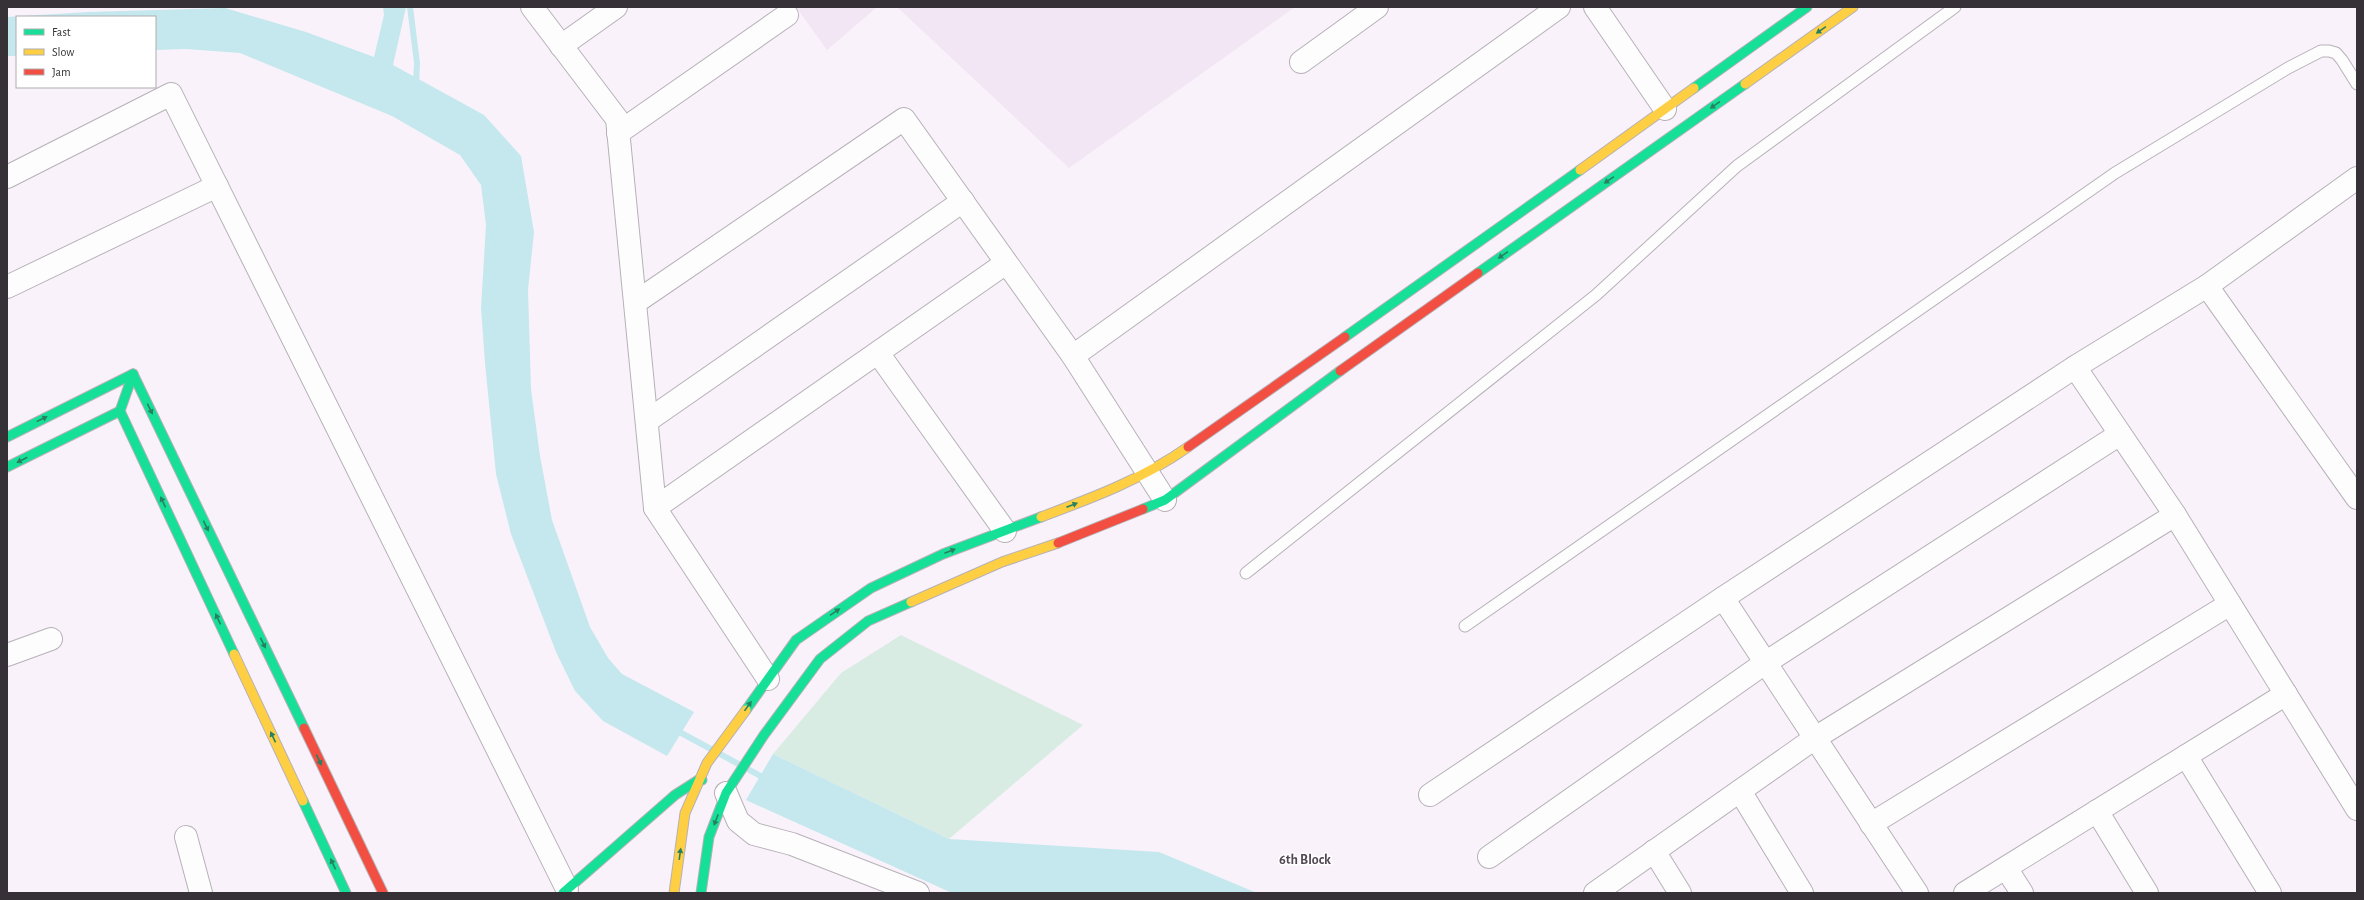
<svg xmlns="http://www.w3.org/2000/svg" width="2364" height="900" viewBox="0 0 2364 900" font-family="'Alegreya Sans',sans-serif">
  <rect width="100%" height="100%" fill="#f9f2fa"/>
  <g fill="#f2e6f5">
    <path d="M796 7H877L827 50Z"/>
    <path d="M897 7H1295L1069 168Z"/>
  </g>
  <path fill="#d9ece3" d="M901 635 1083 725 949 839 773 754 841 673Z"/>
  <g fill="#c4e8ed">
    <path d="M383 7H406L393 65 484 115 521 156 534 232 528 290 531 389 540 456 552 520 590 627 608 658 622 674 694 712 667 756 603 721 575 691 556 652 511 534 496 474 485 363 481 308 486 225 481 185 460 155 392 116 240 53 186 49 155 50V17H17V56H7V17L88 12 225 8 306 32 374 57 384 15Z"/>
    <path d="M773 754 949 839 1159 852 1257 893H952L746 800Z"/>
  </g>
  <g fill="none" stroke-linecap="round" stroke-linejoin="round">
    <g stroke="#c4e8ed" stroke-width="6">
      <path d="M410 7 417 63 416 85"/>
      <path d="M674 729 766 779"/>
    </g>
    <defs>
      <g id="lane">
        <path d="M1246 573 1596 295 1737 166 1955 7"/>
        <path d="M1465 626 2115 173 2288 68 2321 51H2329L2336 53 2342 60 2357 84"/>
      </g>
      <g id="street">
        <path d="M532 7 617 119 655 508 768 679"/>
        <path d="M1595 7 1665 109"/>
        <path d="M561 46 616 7"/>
        <path d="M1301 62 1377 7"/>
        <path d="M618 133 787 15"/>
        <path d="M7 177 171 94 567 889"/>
        <path d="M2207 286 2357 498"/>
        <path d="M7 287 217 186"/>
        <path d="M636 302 904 119 1073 356 1165 500"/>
        <path d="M878 353 1005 531"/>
        <path d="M1073 356 1559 7"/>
        <path d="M2075 367 2175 515 2357 809"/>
        <path d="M647 421 963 201"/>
        <path d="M655 508 1006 263"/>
        <path d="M1723 598 1917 893"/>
        <path d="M7 655 51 639"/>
        <path d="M2186 756 2270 893"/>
        <path d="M1740 791 1802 893"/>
        <path d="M726 793 738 821 754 834 792 844 918 893"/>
        <path d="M1430 795 1723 598 2075 367 2207 286 2357 178"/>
        <path d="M2097 811 2147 893"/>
        <path d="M1871 824 2230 604"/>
        <path d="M186 837 201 893"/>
        <path d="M1654 851 1680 893"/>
        <path d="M1489 857 1765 663 2120 434"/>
        <path d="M2006 868 2022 893"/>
        <path d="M1595 893 1815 738 2175 515"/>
        <path d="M1965 893 2286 694"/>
      </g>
      <g id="fast">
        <path d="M1694 88 1807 7"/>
        <path d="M1478 273 1745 84"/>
        <path d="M1345 337 1580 170"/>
        <path d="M133 374 304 728"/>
        <path d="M120 411 234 654"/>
        <path d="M7 437 133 374"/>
        <path d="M7 467 120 411 133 374"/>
        <path d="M1143 509 1165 500 1340 371"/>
        <path d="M746 710 796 640 871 588 943 554 1041 517"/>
        <path d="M303 801 346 893"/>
        <path d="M563 893 675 795 700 779 702 780"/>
        <path d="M701 893 709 837 726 793 764 735 820 659 868 621 911 602"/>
      </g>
      <g id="slow">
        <path d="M1745 84 1853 7"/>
        <path d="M1580 170 1694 88"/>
        <path d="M1041 517C1092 498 1143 479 1188 447"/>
        <path d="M911 602 1002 562 1058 543"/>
        <path d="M234 654 303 801"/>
        <path d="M674 893 685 813 707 763 746 710"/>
      </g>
      <g id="jam">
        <path d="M1340 371 1478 273"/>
        <path d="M1188 447 1345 337"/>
        <path d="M1058 543 1143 509"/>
        <path d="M304 728 383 893"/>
      </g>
    </defs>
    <use href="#lane" stroke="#b6b1b7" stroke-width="13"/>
    <use href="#street" stroke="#b6b1b7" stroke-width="24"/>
    <use href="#fast" stroke="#b6b1b7" stroke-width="11"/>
    <use href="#slow" stroke="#b6b1b7" stroke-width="11"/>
    <use href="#jam" stroke="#b6b1b7" stroke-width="11"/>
    <use href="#lane" stroke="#fefdfe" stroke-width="11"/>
    <use href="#street" stroke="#fefdfe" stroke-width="22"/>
    <use href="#fast" stroke="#16e098" stroke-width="9"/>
    <use href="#slow" stroke="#ffcf43" stroke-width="9"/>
    <use href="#jam" stroke="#f24e42" stroke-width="9"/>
  </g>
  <defs><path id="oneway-solid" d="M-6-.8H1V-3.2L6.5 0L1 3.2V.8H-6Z"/></defs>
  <g fill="#278062">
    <use href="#oneway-solid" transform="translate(1821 30) rotate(145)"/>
    <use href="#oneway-solid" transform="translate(1715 105) rotate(145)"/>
    <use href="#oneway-solid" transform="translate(1609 180) rotate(145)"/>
    <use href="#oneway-solid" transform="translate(1503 255) rotate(145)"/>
    <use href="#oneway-solid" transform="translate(150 409) rotate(64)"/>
    <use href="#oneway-solid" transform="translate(42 419) rotate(-26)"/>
    <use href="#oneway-solid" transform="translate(22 460) rotate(153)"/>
    <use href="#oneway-solid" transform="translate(163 502) rotate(-115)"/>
    <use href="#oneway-solid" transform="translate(1072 505) rotate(-21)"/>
    <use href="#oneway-solid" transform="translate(206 526) rotate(64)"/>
    <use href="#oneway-solid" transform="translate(950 551) rotate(-21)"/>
    <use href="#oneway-solid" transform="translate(835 612) rotate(-34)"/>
    <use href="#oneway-solid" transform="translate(218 619) rotate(-115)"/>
    <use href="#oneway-solid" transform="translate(263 643) rotate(64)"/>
    <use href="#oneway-solid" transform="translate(748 706) rotate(-54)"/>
    <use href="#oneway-solid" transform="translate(273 737) rotate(-115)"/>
    <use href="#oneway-solid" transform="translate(319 760) rotate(64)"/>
    <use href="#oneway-solid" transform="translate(716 820) rotate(111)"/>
    <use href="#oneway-solid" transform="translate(680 854) rotate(-82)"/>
    <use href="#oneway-solid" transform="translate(333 864) rotate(-115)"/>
  </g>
  <g text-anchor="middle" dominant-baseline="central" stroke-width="3" stroke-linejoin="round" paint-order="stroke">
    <g font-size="14" font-weight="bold" fill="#524954" stroke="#fff">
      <text x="1305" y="860">6th Block</text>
    </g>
  </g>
  <rect width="2364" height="900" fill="none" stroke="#353136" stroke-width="16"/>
  <rect x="16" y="16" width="140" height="72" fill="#ffffff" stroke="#aeadaf"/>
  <rect x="24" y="29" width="20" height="6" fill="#16e098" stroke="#aeadaf"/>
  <text x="52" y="36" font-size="12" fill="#353136">Fast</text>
  <rect x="24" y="49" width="20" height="6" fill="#ffcf43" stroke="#aeadaf"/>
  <text x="52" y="56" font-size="12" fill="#353136">Slow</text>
  <rect x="24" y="69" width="20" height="6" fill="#f24e42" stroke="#aeadaf"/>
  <text x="52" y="76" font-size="12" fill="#353136">Jam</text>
</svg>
